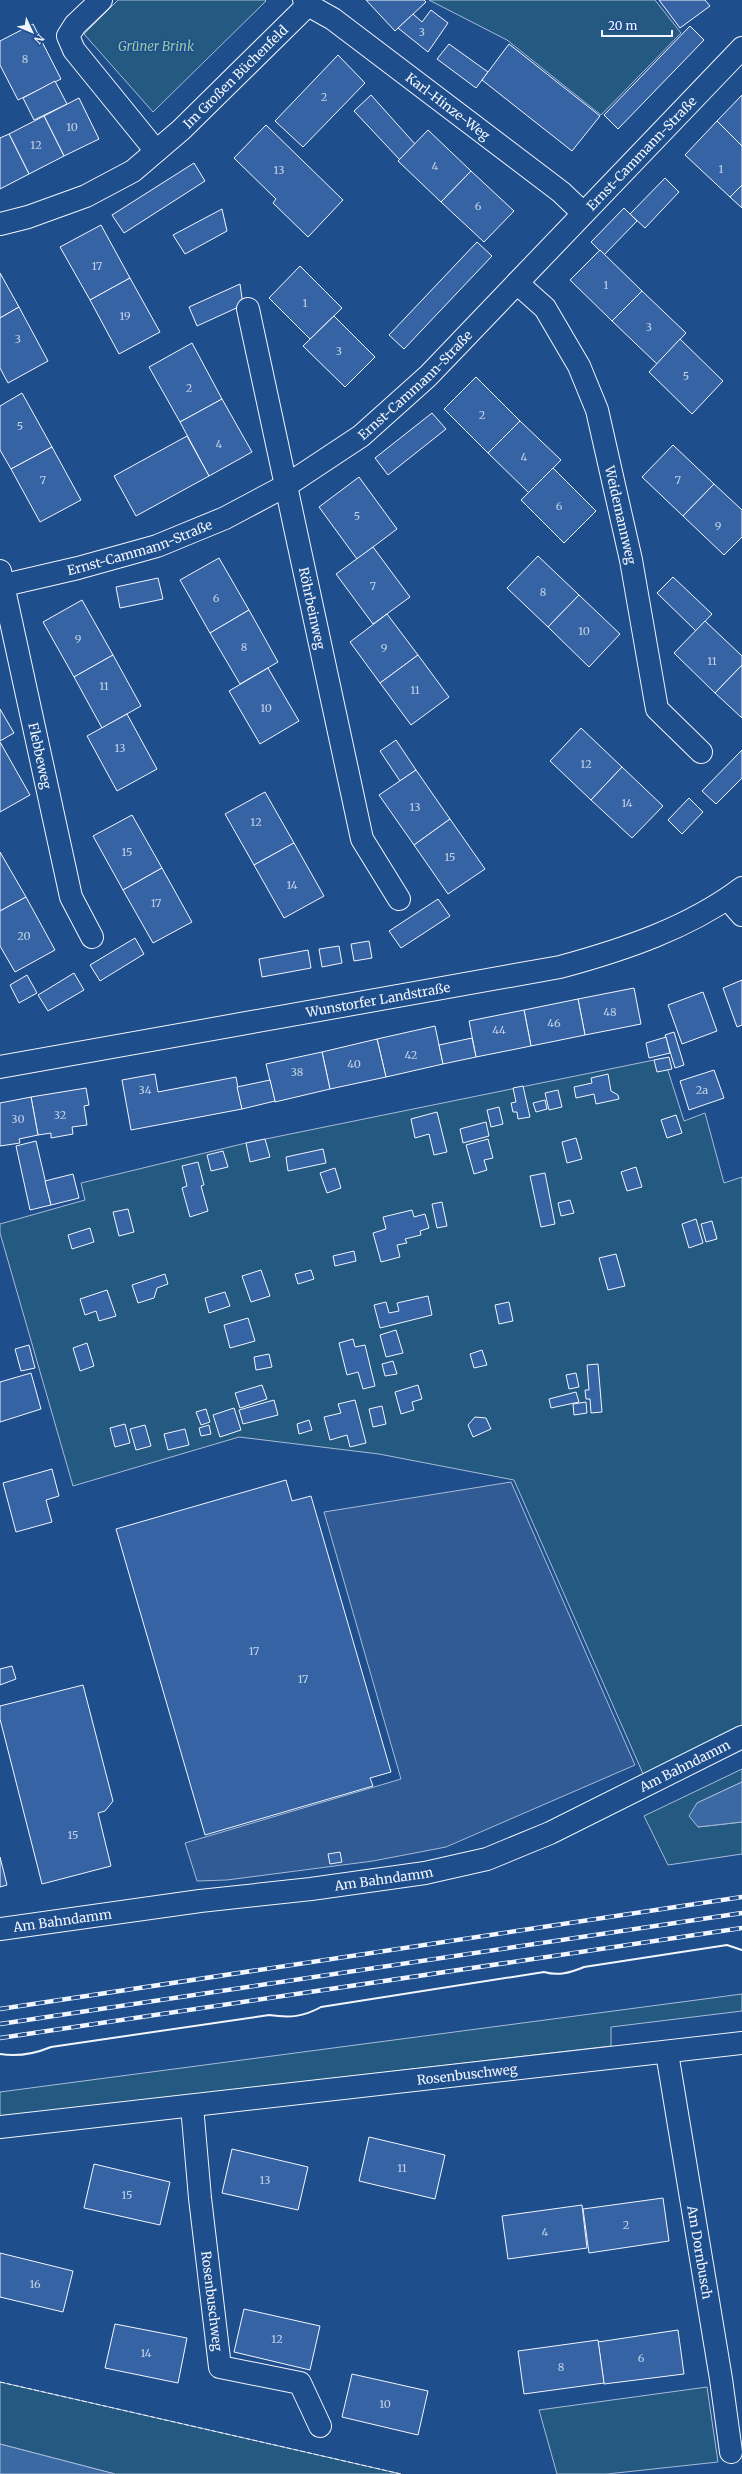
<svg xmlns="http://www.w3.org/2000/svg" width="742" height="2474" viewBox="0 0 742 2474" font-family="Merriweather,serif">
  <rect width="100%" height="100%" fill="#1f4e8c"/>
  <g fill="#245a82" stroke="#a8bbd7">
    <path d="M118 0H265L266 1 153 112 84 34Z"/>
    <path d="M429 0H655L681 33 601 115 507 40Z"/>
    <path d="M664 1058 684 1121 705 1113 724 1183 742 1177V1729L644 1776 514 1480 379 1454 239 1437 73 1486 0 1233V1224L85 1200 81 1183 246 1143Z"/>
    <path d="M742 1769V1782L697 1803 698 1827 742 1822V1854L668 1865 644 1816Z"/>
    <path d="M742 1994V2011L611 2027V2046L0 2117V2092Z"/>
    <path d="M0 2382 401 2474H115L0 2444Z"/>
    <path d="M707 2387 718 2462 607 2474H557L539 2410Z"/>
  </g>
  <path fill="#305b95" stroke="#a8bbd7" d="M511 1482 635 1765 446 1847 373 1861 227 1880 197 1881 185 1843 401 1779 324 1512Z"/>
  <g fill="#3b69a3" stroke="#a8bbd7">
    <path d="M742 1782V1822L698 1827 689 1816 697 1803Z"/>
    <path d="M0 2444 115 2474H0Z"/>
  </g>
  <g fill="#3563a3" stroke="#f2f6ff">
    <path d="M366 0H424L426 2 395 31Z"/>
    <path d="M659 0H705L710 6 680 28Z"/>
    <path d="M431 10 448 23 428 52 398 28 413 14 422 22Z"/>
    <path d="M33 24 61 79 18 100 0 65V41Z"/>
    <path d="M690 26 704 40 618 129 604 115Z"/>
    <path d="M449 44 488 72 476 88 437 59Z"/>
    <path d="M509 44 600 116 572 151 482 80Z"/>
    <path d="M338 55 365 83 303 147 275 121Z"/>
    <path d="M55 81 67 104 34 120 23 98Z"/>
    <path d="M371 95 415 144 400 160 354 111Z"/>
    <path d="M742 95V146L717 121Z"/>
    <path d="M79 98 99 139 64 156 44 116Z"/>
    <path d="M44 116 64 156 29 174 9 134Z"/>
    <path d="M717 121 742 146V185L730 197 685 155Z"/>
    <path d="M266 125 343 200 308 237 273 203 276 199 234 158Z"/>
    <path d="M428 130 471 171 441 202 398 161Z"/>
    <path d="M9 134 29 174 0 189V138Z"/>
    <path d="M194 163 205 181 124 233 112 215Z"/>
    <path d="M471 171 514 211 484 242 441 202Z"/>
    <path d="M665 178 679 192 645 228 630 214Z"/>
    <path d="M742 185V208L730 197Z"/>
    <path d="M624 208 637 221 604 255 591 242Z"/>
    <path d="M222 209 227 231 185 254 173 235Z"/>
    <path d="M101 225 130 278 90 300 60 247Z"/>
    <path d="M477 242 492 256 404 349 389 335Z"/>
    <path d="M600 250 642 291 612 321 570 280Z"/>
    <path d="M300 266 342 308 310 339 269 298Z"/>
    <path d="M0 273 19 307 0 318Z"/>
    <path d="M130 278 160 332 119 354 90 300Z"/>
    <path d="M240 284 243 305 197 326 189 307Z"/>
    <path d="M642 291 686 333 657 364 612 321Z"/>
    <path d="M19 307 48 361 8 383 0 368V318Z"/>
    <path d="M334 316 375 357 345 387 303 346Z"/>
    <path d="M680 339 723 381 692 414 649 372Z"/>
    <path d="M192 343 222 399 180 422 149 367Z"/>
    <path d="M476 377 520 421 488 453 444 409Z"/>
    <path d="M22 393 52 447 11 469 0 450V406Z"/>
    <path d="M222 399 252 452 209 476 180 422Z"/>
    <path d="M432 413 446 429 388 475 375 458Z"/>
    <path d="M520 421 561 460 529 493 488 453Z"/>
    <path d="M187 436 209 476 136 516 114 476Z"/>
    <path d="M673 445 714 484 683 516 642 477Z"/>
    <path d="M52 447 81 500 40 522 11 469Z"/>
    <path d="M553 468 596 511 564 543 521 500Z"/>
    <path d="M359 477 397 529 357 559 319 507Z"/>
    <path d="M714 484 742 510V537L724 555 683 516Z"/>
    <path d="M373 547 410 597 373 624 336 574Z"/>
    <path d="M538 556 579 595 548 627 507 588Z"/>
    <path d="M219 558 249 610 210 633 180 580Z"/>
    <path d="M673 577 712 614 696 631 657 593Z"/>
    <path d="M158 578 163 599 120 608 116 587Z"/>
    <path d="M579 595 620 634 589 667 548 627Z"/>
    <path d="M82 600 113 655 74 677 43 622Z"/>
    <path d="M249 610 278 662 240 684 210 633Z"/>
    <path d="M387 614 418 655 380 683 350 642Z"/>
    <path d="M705 621 742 656V665L715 693 674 653Z"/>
    <path d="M113 655 141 706 102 728 74 677Z"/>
    <path d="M418 655 449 697 411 725 380 683Z"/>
    <path d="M742 665V718L715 693Z"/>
    <path d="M268 668 299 721 260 744 229 691Z"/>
    <path d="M0 709 14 733 0 741Z"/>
    <path d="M127 714 157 769 117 791 87 736Z"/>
    <path d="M581 728 622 767 591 800 550 761Z"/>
    <path d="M396 740 416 770 400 781 380 751Z"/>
    <path d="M0 742 30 795 0 812Z"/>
    <path d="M742 750V778L716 804 702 791Z"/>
    <path d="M622 767 663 806 632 838 591 800Z"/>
    <path d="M416 770 450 819 414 845 379 795Z"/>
    <path d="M265 792 294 843 254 865 225 814Z"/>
    <path d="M689 798 703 812 682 834 668 820Z"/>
    <path d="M132 815 162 868 123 890 93 836Z"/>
    <path d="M450 819 485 869 448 894 414 845Z"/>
    <path d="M294 843 324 896 284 918 254 865Z"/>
    <path d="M0 852 26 897 0 911Z"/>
    <path d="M162 868 192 922 153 943 123 890Z"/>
    <path d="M26 897 55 950 15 972 0 946V911Z"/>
    <path d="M438 899 450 916 401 948 389 931Z"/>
    <path d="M135 938 144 954 100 981 90 965Z"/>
    <path d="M369 941 372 958 354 961 351 944Z"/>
    <path d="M339 946 342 963 322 967 319 949Z"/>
    <path d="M308 950 311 968 262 977 259 959Z"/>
    <path d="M74 973 84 990 48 1011 38 995Z"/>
    <path d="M27 975 37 993 19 1003 10 985Z"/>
    <path d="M742 980V1025L737 1027 723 988Z"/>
    <path d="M634 988 641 1024 585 1035 578 999Z"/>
    <path d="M703 992 717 1031 682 1044 668 1005Z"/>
    <path d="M578 999 585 1035 531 1046 524 1010Z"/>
    <path d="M524 1010 531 1046 476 1057 469 1021Z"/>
    <path d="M435 1026 443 1064 386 1077 377 1039Z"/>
    <path d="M674 1032 684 1065 675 1068 665 1035Z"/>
    <path d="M666 1037 670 1053 649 1058 646 1043Z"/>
    <path d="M472 1038 476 1057 443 1064 439 1045Z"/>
    <path d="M377 1039 386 1077 330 1089 322 1052Z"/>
    <path d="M322 1052 330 1089 275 1102 266 1064Z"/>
    <path d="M669 1057 672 1069 657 1072 654 1060Z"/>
    <path d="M714 1070 724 1098 689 1110 680 1081Z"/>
    <path d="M155 1074 158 1092 236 1077 242 1109 131 1130 122 1080Z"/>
    <path d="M608 1074 611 1091 618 1095 619 1099 596 1104 594 1094 576 1098 574 1087 592 1083 591 1078Z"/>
    <path d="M270 1080 275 1101 242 1109 237 1087Z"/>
    <path d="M523 1086 530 1117 518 1119 517 1112H513L511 1103 516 1102 513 1088Z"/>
    <path d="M86 1088 89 1105 84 1106 87 1125 72 1127 73 1134 51 1138V1133L38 1135 31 1097Z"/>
    <path d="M558 1090 562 1107 549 1110 545 1093Z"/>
    <path d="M31 1097 38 1135 19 1139 20 1143 0 1146V1103Z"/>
    <path d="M545 1100 547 1109 536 1112 533 1103Z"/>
    <path d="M499 1107 503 1124 491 1127 487 1110Z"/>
    <path d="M437 1112 447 1152 434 1155 429 1134 415 1138 411 1119Z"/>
    <path d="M676 1115 682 1133 667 1138 661 1120Z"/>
    <path d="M486 1122 489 1136 463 1143 460 1129Z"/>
    <path d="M576 1138 582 1159 567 1163 562 1142Z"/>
    <path d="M265 1139 270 1157 250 1162 246 1143Z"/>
    <path d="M488 1139 493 1158 484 1160 487 1170 474 1174 466 1145Z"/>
    <path d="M36 1141 51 1205 30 1210 16 1146Z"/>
    <path d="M323 1149 326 1163 288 1171 286 1157Z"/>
    <path d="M223 1151 228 1167 211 1171 207 1155Z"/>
    <path d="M198 1162 204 1185 201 1186 208 1211 190 1217 182 1188 187 1186 182 1166Z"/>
    <path d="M636 1167 642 1187 627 1191 621 1172Z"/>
    <path d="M335 1168 341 1188 327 1193 320 1173Z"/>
    <path d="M545 1173 555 1224 541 1227 530 1176Z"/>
    <path d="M73 1174 79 1198 51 1205 45 1181Z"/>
    <path d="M570 1200 574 1213 561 1216 558 1203Z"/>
    <path d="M442 1202 447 1226 437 1228 432 1204Z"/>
    <path d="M128 1209 134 1232 119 1236 113 1212Z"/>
    <path d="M412 1210 414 1217 425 1214 429 1228 420 1231 421 1235 405 1239 407 1243 397 1245 400 1257 381 1262 373 1233 386 1229 383 1217Z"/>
    <path d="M696 1219 703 1243 689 1248 682 1224Z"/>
    <path d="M712 1221 717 1239 706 1242 701 1224Z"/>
    <path d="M90 1228 94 1242 72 1249 68 1235Z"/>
    <path d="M354 1251 356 1261 335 1266 333 1256Z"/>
    <path d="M616 1254 625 1286 608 1290 599 1258Z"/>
    <path d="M261 1270 270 1296 251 1302 242 1276Z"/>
    <path d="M311 1270 314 1279 298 1284 295 1274Z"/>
    <path d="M165 1274 168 1284 157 1288 154 1298 138 1303 132 1285Z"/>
    <path d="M107 1290 116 1316 99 1321 96 1311 85 1315 80 1299Z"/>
    <path d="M225 1292 230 1306 209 1313 205 1298Z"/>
    <path d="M428 1296 432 1315 380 1328 374 1305 386 1302 389 1313 399 1311 397 1303Z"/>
    <path d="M509 1302 513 1321 499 1324 495 1305Z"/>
    <path d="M248 1318 255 1341 230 1348 224 1325Z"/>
    <path d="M396 1330 403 1353 386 1357 380 1335Z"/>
    <path d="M353 1339 355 1347 365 1345 375 1386 363 1389 358 1372 347 1375 339 1343Z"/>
    <path d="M87 1343 94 1366 80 1371 73 1348Z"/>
    <path d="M29 1345 35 1368 21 1371 15 1349Z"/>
    <path d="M482 1350 487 1365 474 1368 470 1354Z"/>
    <path d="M269 1354 272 1367 256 1370 254 1357Z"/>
    <path d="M393 1361 397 1374 385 1376 382 1364Z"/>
    <path d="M598 1364 602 1412 591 1413 590 1399H586L585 1390H589L587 1365Z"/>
    <path d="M31 1373 41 1409 0 1422V1382Z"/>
    <path d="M576 1373 579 1387 569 1389 566 1375Z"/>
    <path d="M262 1385 267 1399 240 1408 235 1393Z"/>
    <path d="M418 1385 422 1399 412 1402 414 1410 401 1414 395 1392Z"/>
    <path d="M576 1392 579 1402 551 1408 549 1399Z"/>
    <path d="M274 1400 278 1415 243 1424 239 1410Z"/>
    <path d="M355 1400 366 1443 350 1447 347 1435 330 1440 324 1417 341 1413 338 1404Z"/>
    <path d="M586 1402 587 1413 574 1415 573 1404Z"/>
    <path d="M382 1406 386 1424 373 1427 369 1409Z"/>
    <path d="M234 1408 241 1430 220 1437 213 1415Z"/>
    <path d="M206 1409 210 1422 201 1425 196 1412Z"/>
    <path d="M475 1417 486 1418 491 1429 473 1437 468 1425Z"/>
    <path d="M309 1420 312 1430 299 1434 297 1424Z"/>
    <path d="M125 1424 130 1443 115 1447 110 1428Z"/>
    <path d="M145 1425 151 1446 136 1450 130 1429Z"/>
    <path d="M209 1425 211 1434 201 1436 199 1428Z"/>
    <path d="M185 1429 189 1445 168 1450 164 1434Z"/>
    <path d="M52 1469 59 1496 46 1500 52 1522 16 1532 3 1483Z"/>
    <path d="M286 1480 292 1501 311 1496 391 1772 370 1778 373 1786 205 1835 116 1529Z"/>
    <path d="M12 1666 16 1679 0 1685V1669Z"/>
    <path d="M83 1685 113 1801 105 1811 98 1813 111 1866 42 1884 0 1719V1706Z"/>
    <path d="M340 1852 342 1862 330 1864 328 1854Z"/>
    <path d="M0 1857 7 1885 0 1887Z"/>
    <path d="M369 2137 445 2155 435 2199 359 2181Z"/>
    <path d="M232 2149 308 2167 298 2210 222 2193Z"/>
    <path d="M94 2164 170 2182 160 2225 84 2208Z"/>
    <path d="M663 2198 669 2241 589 2253 583 2209Z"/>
    <path d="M582 2205 587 2248 508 2259 502 2216Z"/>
    <path d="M0 2253 73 2271 63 2312 0 2297Z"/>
    <path d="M244 2309 320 2326 310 2370 234 2352Z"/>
    <path d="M115 2324 187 2338 178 2383 105 2368Z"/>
    <path d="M678 2330 684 2374 604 2384 598 2342Z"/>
    <path d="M598 2340 604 2383 524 2394 518 2351Z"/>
    <path d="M352 2374 428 2391 418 2435 342 2417Z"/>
  </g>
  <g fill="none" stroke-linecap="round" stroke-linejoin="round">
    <defs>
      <g id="minor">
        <path d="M101 0 75 25 68 36 74 50 156 151"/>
        <path id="s1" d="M308 5 333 19 561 192 583 213"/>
        <path id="s2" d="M0 224 28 217 86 196 133 171 181 130 308 5 304 0"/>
        <path id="s3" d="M517 283 545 308 579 366 597 410 631 560 657 709 701 752"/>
        <path id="s4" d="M248 309 362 839 399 899"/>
        <path id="s5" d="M0 571 71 897 92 937"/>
        <path id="s6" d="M0 586 78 568 157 546 225 518 287 485 361 436 428 376 742 48"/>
        <path d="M728 899 742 915"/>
        <path id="s7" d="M0 1929 200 1901 311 1889 425 1873 487 1859 550 1833 742 1737"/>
        <path id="s8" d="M667 2053 721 2379 731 2452"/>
        <path id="s9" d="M192 2106 200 2198 220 2367 300 2383 320 2426"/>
        <path id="s10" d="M0 2127 742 2043"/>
      </g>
      <g id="major">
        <path id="s11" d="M0 1067 560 967C623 950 689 928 742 888"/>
      </g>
    </defs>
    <use href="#minor" stroke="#f2f6ff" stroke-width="24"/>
    <use href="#major" stroke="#f2f6ff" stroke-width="24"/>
    <use href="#minor" stroke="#1f4e8c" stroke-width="22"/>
    <use href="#major" stroke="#1f4e8c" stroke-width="22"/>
    <defs>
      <g id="rail">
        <path d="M0 2009 742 1897"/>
        <path d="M0 2024 742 1913"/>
        <path d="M0 2038 742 1928"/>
      </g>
    </defs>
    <use href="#rail" stroke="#f2f6ff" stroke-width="4.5"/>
    <use href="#rail" stroke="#1f4e8c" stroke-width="3" stroke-dasharray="9" stroke-linecap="butt"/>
    <path stroke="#f2f6ff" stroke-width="1" stroke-dasharray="5 2" stroke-linecap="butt" d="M0 2382 401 2474"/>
    <path stroke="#f2f6ff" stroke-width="2" d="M0 2054C18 2057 34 2054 51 2047L269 2015C290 2018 303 2017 321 2007L544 1972C558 1976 570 1973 584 1967L727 1945 742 1950"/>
  </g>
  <g text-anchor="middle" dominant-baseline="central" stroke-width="3" stroke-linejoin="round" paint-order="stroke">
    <g font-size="11" fill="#c3d1e8">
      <text x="422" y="32">3</text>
      <text x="25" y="59">8</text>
      <text x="324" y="97">2</text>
      <text x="72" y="127">10</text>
      <text x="36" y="145">12</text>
      <text x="435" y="166">4</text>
      <text x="721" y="169">1</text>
      <text x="279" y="170">13</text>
      <text x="478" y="206">6</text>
      <text x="97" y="266">17</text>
      <text x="606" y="285">1</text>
      <text x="305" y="303">1</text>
      <text x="125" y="316">19</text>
      <text x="649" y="327">3</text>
      <text x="18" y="339">3</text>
      <text x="339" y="351">3</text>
      <text x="686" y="376">5</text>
      <text x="189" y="388">2</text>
      <text x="482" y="415">2</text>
      <text x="20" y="426">5</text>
      <text x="219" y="444">4</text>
      <text x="524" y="457">4</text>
      <text x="43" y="480">7</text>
      <text x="678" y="480">7</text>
      <text x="559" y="506">6</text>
      <text x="357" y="516">5</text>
      <text x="718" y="526">9</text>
      <text x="373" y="586">7</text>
      <text x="543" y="592">8</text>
      <text x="216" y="598">6</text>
      <text x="584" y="631">10</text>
      <text x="78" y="639">9</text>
      <text x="244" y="647">8</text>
      <text x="384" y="648">9</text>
      <text x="712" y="661">11</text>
      <text x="104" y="686">11</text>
      <text x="415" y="690">11</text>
      <text x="266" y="708">10</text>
      <text x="120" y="748">13</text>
      <text x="586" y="764">12</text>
      <text x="627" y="803">14</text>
      <text x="415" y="807">13</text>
      <text x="256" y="822">12</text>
      <text x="127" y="852">15</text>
      <text x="450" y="857">15</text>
      <text x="292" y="885">14</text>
      <text x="156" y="903">17</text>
      <text x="24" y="936">20</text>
      <text x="610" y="1012">48</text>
      <text x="554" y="1023">46</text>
      <text x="499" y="1030">44</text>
      <text x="411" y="1055">42</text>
      <text x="354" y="1064">40</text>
      <text x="297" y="1072">38</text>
      <text x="145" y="1090">34</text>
      <text x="702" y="1090">2a</text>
      <text x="60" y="1115">32</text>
      <text x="18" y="1119">30</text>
      <text x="254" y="1651">17</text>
      <text x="303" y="1679">17</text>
      <text x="73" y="1835">15</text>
      <text x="402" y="2168">11</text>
      <text x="265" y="2180">13</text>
      <text x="127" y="2195">15</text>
      <text x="626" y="2225">2</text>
      <text x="545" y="2232">4</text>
      <text x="35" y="2284">16</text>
      <text x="277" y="2339">12</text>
      <text x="146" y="2353">14</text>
      <text x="641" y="2358">6</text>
      <text x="561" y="2367">8</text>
      <text x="385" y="2404">10</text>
    </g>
    <g font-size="13" font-style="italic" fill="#97c8a6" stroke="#1f4e8c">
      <text x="156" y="46">Grüner Brink</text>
    </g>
    <g font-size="13" fill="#f2f6ff" stroke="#1f4e8c">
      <text stroke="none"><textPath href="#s2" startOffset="283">Im Großen Büchenfeld</textPath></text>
      <text stroke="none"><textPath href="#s1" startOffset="173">Karl-Hinze-Weg</textPath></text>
      <text stroke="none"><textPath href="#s6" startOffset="793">Ernst-Cammann-Straße</textPath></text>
      <text stroke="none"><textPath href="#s6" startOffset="469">Ernst-Cammann-Straße</textPath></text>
      <text stroke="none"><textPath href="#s3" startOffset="260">Weidemannweg</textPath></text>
      <text stroke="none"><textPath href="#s6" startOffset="145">Ernst-Cammann-Straße</textPath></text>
      <text stroke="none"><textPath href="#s4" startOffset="306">Röhrbeinweg</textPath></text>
      <text stroke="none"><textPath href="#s5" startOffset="189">Flebbeweg</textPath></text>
      <text stroke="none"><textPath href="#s11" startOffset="384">Wunstorfer Landstraße</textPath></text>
      <text stroke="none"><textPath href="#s7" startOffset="711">Am Bahndamm</textPath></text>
      <text stroke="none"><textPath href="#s7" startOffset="387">Am Bahndamm</textPath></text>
      <text stroke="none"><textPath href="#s7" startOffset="63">Am Bahndamm</textPath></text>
      <text stroke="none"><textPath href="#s10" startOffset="470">Rosenbuschweg</textPath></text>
      <text stroke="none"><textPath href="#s8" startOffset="202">Am Dornbusch</textPath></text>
      <text stroke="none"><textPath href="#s9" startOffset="196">Rosenbuschweg</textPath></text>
    </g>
  </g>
  <g transform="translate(32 32) rotate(134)" stroke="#1f4e8c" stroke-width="3" paint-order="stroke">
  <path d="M0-3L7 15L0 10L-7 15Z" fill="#f2f6ff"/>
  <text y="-6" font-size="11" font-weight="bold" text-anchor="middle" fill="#f2f6ff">N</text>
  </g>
  <path d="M602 30v6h70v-6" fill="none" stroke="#f2f6ff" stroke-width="2"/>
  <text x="608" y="30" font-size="12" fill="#f2f6ff" stroke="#1f4e8c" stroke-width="3" paint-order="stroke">20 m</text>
</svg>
